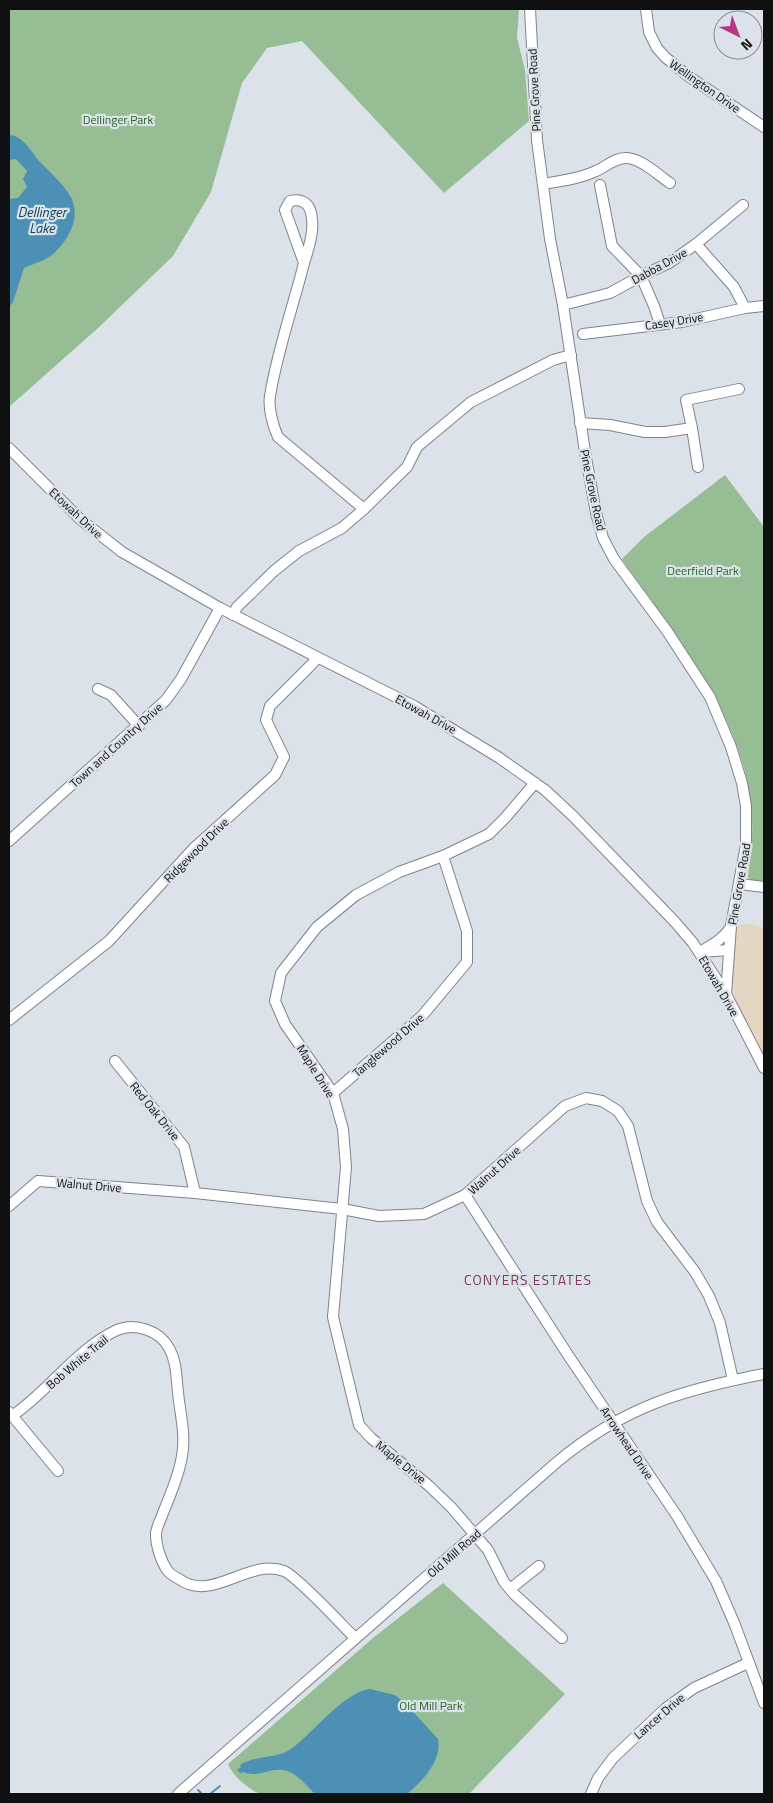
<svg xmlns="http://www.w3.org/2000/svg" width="773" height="1803" viewBox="0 0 773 1803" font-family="'Titillium Web',sans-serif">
  <rect width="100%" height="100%" fill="#dce2e9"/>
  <path fill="#e5d5c3" d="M750 924 764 928V1061L736 1003 730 984 733 939 736 929 738 925Z"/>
  <g fill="#97bd95">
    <path d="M9 9H519L517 38 525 70 529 121 444 193 302 41 267 48 242 83 211 192 173 256 98 328 9 407Z"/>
    <path d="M725 475 764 527V882L751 881 748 877C750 858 753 839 752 820 749 722 676 636 622 559L644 537Z"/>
    <path d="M443 1583 565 1694 469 1794H259C246 1786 234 1778 228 1764L373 1638Z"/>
  </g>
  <g fill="#4c90b6">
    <path d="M9 135C23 135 32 153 40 162 50 172 61 182 69 194 83 215 69 240 52 255 45 261 32 264 24 268L13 302 9 307V199L18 198 27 187 23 179 27 171 16 159 9 160Z"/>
    <path d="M370 1689 395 1695 406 1704 438 1739C442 1762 422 1781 407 1794H315C306 1785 296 1772 283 1770 270 1768 256 1778 244 1772L240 1773 237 1770 241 1767 240 1765C255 1755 277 1759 291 1749 312 1734 344 1692 370 1689Z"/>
  </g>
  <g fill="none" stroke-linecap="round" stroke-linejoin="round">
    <g stroke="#4c90b6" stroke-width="2">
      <path d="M198 1790 202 1794"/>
      <path d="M210 1794 220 1786"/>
    </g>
    <defs>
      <g id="minor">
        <path d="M530 9 537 140 550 239 563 305 585 452 596 513 603 538 614 559 667 631 710 697 731 747 742 783 746 806V845L731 926 726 994"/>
        <path d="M646 9 649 32 657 48 665 57 688 76 764 127"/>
        <path d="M543 184C560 181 579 179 596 171 606 167 615 157 627 158 642 159 658 175 670 183"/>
        <path d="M600 185 612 246 641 276 654 306 660 324"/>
        <path d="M696 244 734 287 745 308"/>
        <path d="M304 263 285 210 290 201C304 198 311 205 312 219 314 235 307 252 303 267 292 310 277 352 270 396 268 408 273 426 278 437L364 509"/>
        <path d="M563 305 610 293 641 276 669 263 696 244 743 205"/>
        <path d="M583 334 682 322 745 308 764 306"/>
        <path d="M580 423 610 425 645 432H665L692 428 698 467"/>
        <path d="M692 428 686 400 739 389"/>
        <path d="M9 448 80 519 122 552 220 608 414 706 498 757 545 790 573 816 675 922 693 943 726 994 764 1068"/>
        <path d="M233 615 237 607 274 571 299 551 342 528 364 509 407 467 417 447 471 402 553 360 571 355"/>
        <path d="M98 689 111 695 139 726"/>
        <path d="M535 783 505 818 489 834 443 856 399 872 356 895 317 927 281 973 275 1001 285 1024 333 1093 343 1129 346 1167 333 1317 359 1425 371 1438 428 1485 451 1507 488 1550 504 1582 514 1594 562 1638"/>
        <path d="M9 841 166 700 181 679 220 608"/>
        <path d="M740 884 764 887"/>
        <path d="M700 952C713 944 722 940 731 927"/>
        <path d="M701 952 729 950"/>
        <path d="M9 1020 109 941 193 849 275 775 284 757 266 720 270 706 312 664 317 658"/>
        <path d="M115 1061 184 1147 195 1193"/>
        <path d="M333 1093 422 1016 467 962V931L443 856"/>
        <path d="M465 1195 568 1355 677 1516 716 1581 735 1625 764 1703"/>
        <path d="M9 1206 38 1181 195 1193 342 1209 379 1216 424 1214 465 1195 565 1106 586 1098 602 1101 618 1111 628 1126 647 1201 657 1222 695 1272 709 1296 720 1323 733 1380"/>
        <path d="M9 1412 58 1471"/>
        <path d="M12 1416C49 1391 76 1349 117 1330 135 1322 160 1331 169 1348 177 1362 176 1377 178 1392 180 1414 186 1434 182 1456 179 1476 170 1495 163 1513 161 1519 156 1528 156 1534 156 1546 161 1561 167 1570 170 1574 175 1577 179 1579 212 1603 248 1558 284 1571 298 1577 342 1625 355 1638"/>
        <path d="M510 1589 539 1566"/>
        <path d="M178 1794 557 1462C623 1407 682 1390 764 1374"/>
        <path d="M591 1794 598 1778 613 1758 666 1708 694 1688 748 1663"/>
      </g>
    </defs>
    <use href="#minor" stroke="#7e848a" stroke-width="12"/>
    <use href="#minor" stroke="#fff" stroke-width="10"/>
  </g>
  <g text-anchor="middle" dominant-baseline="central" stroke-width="4.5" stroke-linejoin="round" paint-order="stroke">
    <g font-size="12" fill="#0e1012" stroke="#dce2e9">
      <text transform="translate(705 86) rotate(35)">Wellington Drive</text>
      <text transform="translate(534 90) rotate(-93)">Pine Grove Road</text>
      <text transform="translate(659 266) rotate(-29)">Dabba Drive</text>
      <text transform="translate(674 321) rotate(-9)">Casey Drive</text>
      <text transform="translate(593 490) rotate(78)">Pine Grove Road</text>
      <text transform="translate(76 513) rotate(43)">Etowah Drive</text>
      <text transform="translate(426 714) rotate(29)">Etowah Drive</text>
      <text transform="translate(116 745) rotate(-42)">Town and Country Drive</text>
      <text transform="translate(196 850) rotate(-45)">Ridgewood Drive</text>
      <text transform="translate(739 884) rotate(-80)">Pine Grove Road</text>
      <text transform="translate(719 986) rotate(60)">Etowah Drive</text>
      <text transform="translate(388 1045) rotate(-41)">Tanglewood Drive</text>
      <text transform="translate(316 1071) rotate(58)">Maple Drive</text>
      <text transform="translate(155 1111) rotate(51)">Red Oak Drive</text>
      <text transform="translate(494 1170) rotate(-42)">Walnut Drive</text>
      <text transform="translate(89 1185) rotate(5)">Walnut Drive</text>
      <text transform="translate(77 1362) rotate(-40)">Bob White Trail</text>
      <text transform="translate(627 1443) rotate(56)">Arrowhead Drive</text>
      <text transform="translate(401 1462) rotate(39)">Maple Drive</text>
      <text transform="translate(454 1553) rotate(-41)">Old Mill Road</text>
      <text transform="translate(659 1716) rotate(-41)">Lancer Drive</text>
    </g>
    <g font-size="12" fill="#246624" stroke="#dce2e9">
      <text x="118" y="119">Dellinger Park</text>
      <text x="703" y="570">Deerfield Park</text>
      <text x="431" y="1705">Old Mill Park</text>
    </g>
    <g font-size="14" font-style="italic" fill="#0c445f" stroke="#dce2e9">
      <text x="42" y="211">Dellinger<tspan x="42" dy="16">Lake</tspan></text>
    </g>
    <g font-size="14" letter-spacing="1" fill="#7d3c60" stroke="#dce2e9">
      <text x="528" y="1279">CONYERS ESTATES</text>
    </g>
  </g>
  <rect width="773" height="1803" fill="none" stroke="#0e1012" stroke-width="20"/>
  <g transform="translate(738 35) rotate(138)"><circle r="24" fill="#dce2e9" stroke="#8a8e93"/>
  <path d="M0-4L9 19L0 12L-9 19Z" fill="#b73884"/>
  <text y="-8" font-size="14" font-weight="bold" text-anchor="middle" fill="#0e1012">N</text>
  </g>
</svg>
